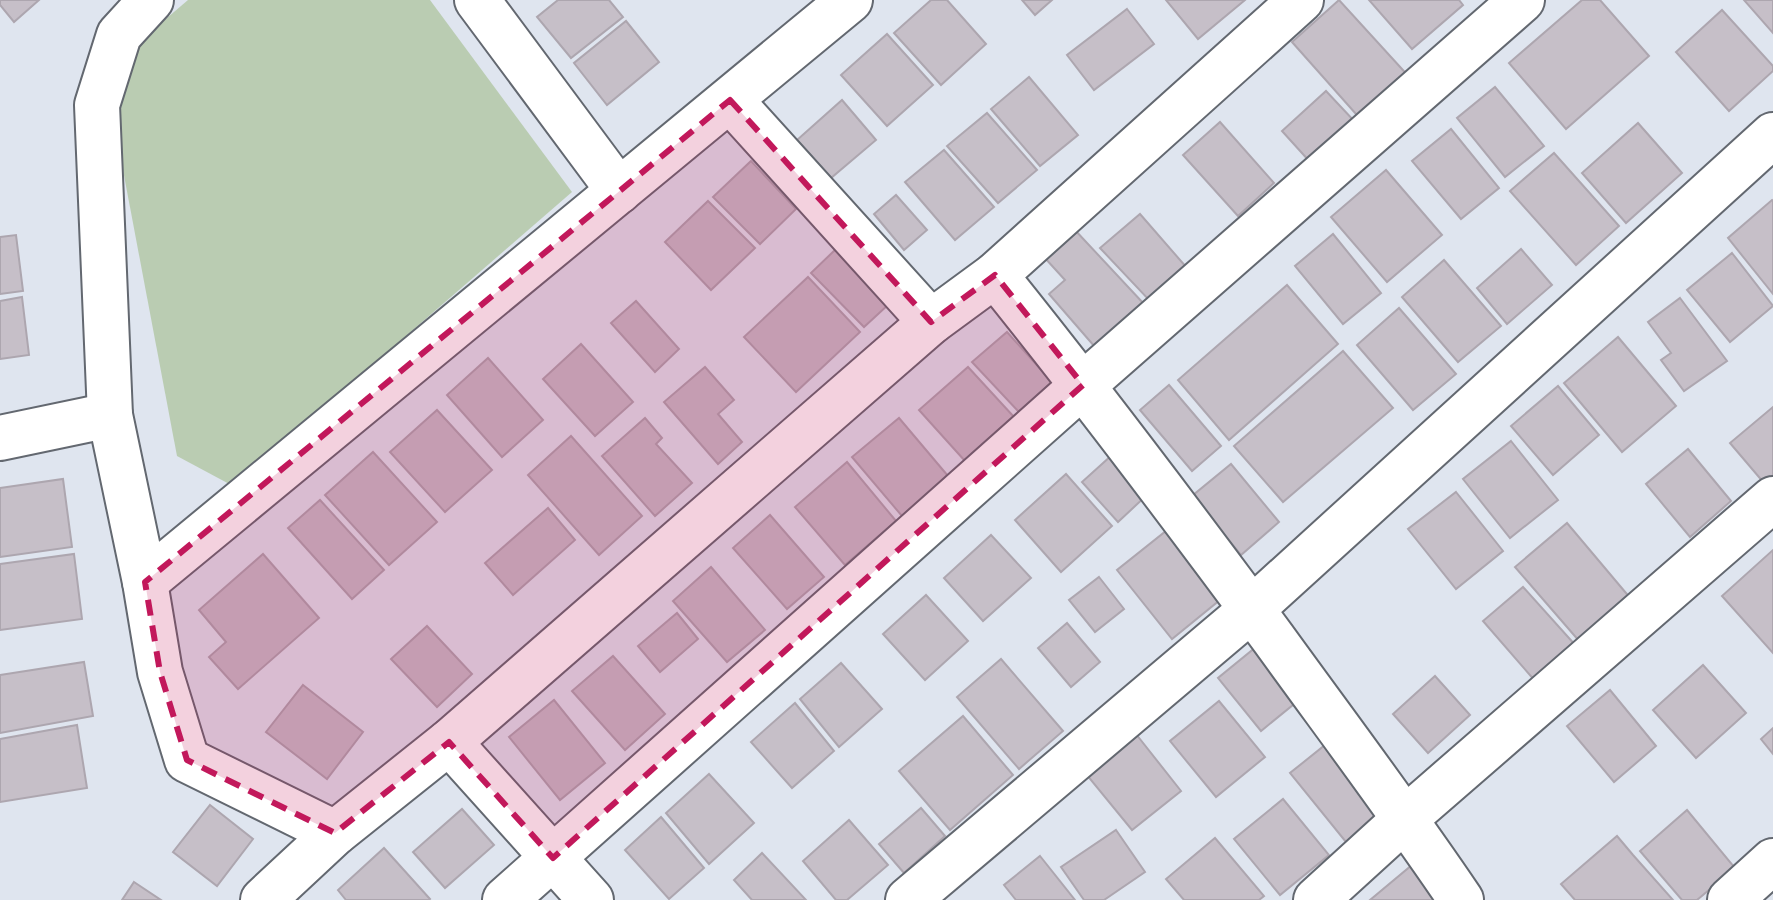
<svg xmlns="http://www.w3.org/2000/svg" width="1773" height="900" viewBox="0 0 1773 900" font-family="Ubuntu,sans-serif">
  <rect width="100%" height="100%" fill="#dfe5ef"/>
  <path fill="#baccb2" d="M188 0H430L572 192 233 486 177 456 116 133 133 47Z"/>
  <g fill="#c6bfc8" stroke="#ada6af" stroke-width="2">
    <path d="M0 0H39L14 22 0 5Z"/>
    <path d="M558 0H609L623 17 571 58 537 17Z"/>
    <path d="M931 0H947L986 44 941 85 894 33Z"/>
    <path d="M1022 0H1052L1035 15Z"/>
    <path d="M1166 0H1245L1198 39Z"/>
    <path d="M1339 0 1412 80 1364 123 1292 42Z"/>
    <path d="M1369 0H1459L1463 5 1412 49Z"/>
    <path d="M1582 0H1600L1649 56 1566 129 1509 63Z"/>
    <path d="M1744 0H1773V33Z"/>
    <path d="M1127 9 1154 44 1094 90 1067 55Z"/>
    <path d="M1722 10 1773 66V71L1729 111 1676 52Z"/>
    <path d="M626 21 659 62 607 105 574 63Z"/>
    <path d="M887 34 933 85 887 126 841 75Z"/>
    <path d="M1029 77 1078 135 1040 166 991 109Z"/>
    <path d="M1495 87 1544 146 1505 177 1457 118Z"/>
    <path d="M1326 91 1356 123 1311 163 1282 131Z"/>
    <path d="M842 100 876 140 831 178 797 140Z"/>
    <path d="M987 113 1037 170 998 203 947 146Z"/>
    <path d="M1220 122 1274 183 1238 216 1183 155Z"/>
    <path d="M1638 123 1682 173 1626 223 1582 173Z"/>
    <path d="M1451 129 1499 188 1461 219 1412 161Z"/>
    <path d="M944 150 994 207 955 240 905 182Z"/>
    <path d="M1554 153 1619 226 1576 265 1510 191Z"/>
    <path d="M751 161 796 209 760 244 713 197Z"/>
    <path d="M1386 170 1442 235 1387 282 1331 217Z"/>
    <path d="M896 195 927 230 904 250 874 214Z"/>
    <path d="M1772 200 1773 201V294L1728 238Z"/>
    <path d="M708 201 755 248 711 290 665 242Z"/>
    <path d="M1140 214 1187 268 1149 300 1100 248Z"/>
    <path d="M1074 229 1144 304 1095 347 1049 294 1065 280 1044 257Z"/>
    <path d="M1333 234 1381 293 1343 324 1295 266Z"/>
    <path d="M16 235 23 291 0 294V237Z"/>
    <path d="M836 249 889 304 864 327 811 273Z"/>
    <path d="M1521 249 1552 285 1507 324 1477 288Z"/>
    <path d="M1732 253 1773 306 1730 342 1687 290Z"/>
    <path d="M1444 260 1501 326 1458 362 1402 297Z"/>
    <path d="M808 277 860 332 796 392 744 337Z"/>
    <path d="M1287 285 1338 344 1229 440 1178 380Z"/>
    <path d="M22 297 29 355 0 359V301Z"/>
    <path d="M1680 298 1727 361 1684 391 1661 360 1671 353 1648 322Z"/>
    <path d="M636 301 679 349 655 372 611 323Z"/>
    <path d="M1399 308 1456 374 1413 410 1357 345Z"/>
    <path d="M1007 332 1052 382 1019 412 972 362Z"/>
    <path d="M1618 337 1676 406 1622 452 1564 383Z"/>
    <path d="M581 344 633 402 595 436 543 379Z"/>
    <path d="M1343 351 1393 408 1283 502 1234 446Z"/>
    <path d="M488 358 543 420 502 457 447 395Z"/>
    <path d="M705 367 734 400 718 414 742 442 718 464 664 402Z"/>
    <path d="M968 367 1014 417 965 461 919 410Z"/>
    <path d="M1169 385 1221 446 1192 471 1140 410Z"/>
    <path d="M1558 386 1599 435 1553 475 1511 426Z"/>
    <path d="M1773 407V475L1764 483 1730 443Z"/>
    <path d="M437 410 492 470 445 512 390 452Z"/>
    <path d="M645 418 662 438 656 444 692 483 655 516 602 456Z"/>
    <path d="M899 418 948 476 902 516 852 457Z"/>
    <path d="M571 436 642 516 599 555 528 475Z"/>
    <path d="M1511 441 1558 500 1510 538 1463 479Z"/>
    <path d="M1688 449 1731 501 1690 537 1646 484Z"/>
    <path d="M373 452 437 522 389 565 325 495Z"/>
    <path d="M1112 455 1148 494 1118 522 1082 482Z"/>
    <path d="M847 462 896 521 845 565 795 507Z"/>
    <path d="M1231 464 1279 522 1241 555 1192 496Z"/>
    <path d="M1066 474 1112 526 1061 572 1015 520Z"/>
    <path d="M63 479 72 547 0 557V488Z"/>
    <path d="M1456 492 1503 551 1456 589 1408 529Z"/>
    <path d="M320 500 384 570 352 599 288 528Z"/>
    <path d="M548 508 575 540 513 595 485 563Z"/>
    <path d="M770 515 824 577 787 609 733 548Z"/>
    <path d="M1567 523 1631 599 1580 642 1515 567Z"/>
    <path d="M1171 527 1226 595 1172 639 1117 570Z"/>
    <path d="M991 535 1031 578 983 621 944 578Z"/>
    <path d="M1773 550V653L1722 596Z"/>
    <path d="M74 554 82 619 0 630V564Z"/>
    <path d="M263 554 319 618 238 689 209 657 226 642 199 610Z"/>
    <path d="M711 567 765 630 727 662 673 601Z"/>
    <path d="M1099 577 1124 609 1095 632 1069 600Z"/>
    <path d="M1523 587 1577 647 1536 682 1483 621Z"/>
    <path d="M926 595 968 641 925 680 883 634Z"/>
    <path d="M677 613 698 639 660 672 638 646Z"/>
    <path d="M1067 623 1100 662 1071 687 1038 648Z"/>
    <path d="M427 626 472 674 437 707 391 659Z"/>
    <path d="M1256 647 1299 700 1261 731 1218 678Z"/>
    <path d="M613 656 665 714 625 750 572 691Z"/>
    <path d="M1001 659 1063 731 1019 769 957 697Z"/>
    <path d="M84 662 93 716 0 733V675Z"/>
    <path d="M841 663 882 709 839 747 800 699Z"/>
    <path d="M1703 665 1746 713 1696 758 1653 710Z"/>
    <path d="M1435 676 1470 715 1428 753 1393 714Z"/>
    <path d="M303 685 363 732 327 779 266 732Z"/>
    <path d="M1610 690 1656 746 1614 782 1567 726Z"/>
    <path d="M554 700 605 763 560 800 509 737Z"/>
    <path d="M1219 701 1265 757 1216 797 1170 741Z"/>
    <path d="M795 703 834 751 792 788 751 742Z"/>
    <path d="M963 716 1013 775 950 830 899 771Z"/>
    <path d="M77 725 87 788 0 802V739Z"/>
    <path d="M1773 728V754L1761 739Z"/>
    <path d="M1136 734 1181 791 1132 830 1086 774Z"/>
    <path d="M1325 745 1380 813 1346 842 1290 773Z"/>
    <path d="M709 774 754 823 709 864 666 813Z"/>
    <path d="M1283 799 1329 855 1280 895 1234 839Z"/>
    <path d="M210 805 253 839 217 886 173 852Z"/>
    <path d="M921 808 945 836 904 873 879 844Z"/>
    <path d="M462 809 494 845 445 888 413 852Z"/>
    <path d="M1687 810 1735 868 1697 900H1682L1640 851Z"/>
    <path d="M661 817 704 868 669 899 625 850Z"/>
    <path d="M849 820 888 865 847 900H836L803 861Z"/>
    <path d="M1116 830 1145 872 1104 900H1084L1061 867Z"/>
    <path d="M1617 836 1633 855 1673 900H1575L1561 884Z"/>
    <path d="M1215 838 1264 896 1259 900H1184L1166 879Z"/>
    <path d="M384 848 430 899 429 900H346L338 890Z"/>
    <path d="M762 853 806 900H752L734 880Z"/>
    <path d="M1040 856 1075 900H1016L1004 885Z"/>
    <path d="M1412 865 1441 900H1370Z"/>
    <path d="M134 882 161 900H122Z"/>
  </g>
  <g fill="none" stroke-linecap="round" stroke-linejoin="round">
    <defs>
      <g id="minor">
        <path d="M477 0 619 191"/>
        <path d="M730 100 931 322"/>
        <path d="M995 275C1091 394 1182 515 1273 638 1336 725 1401 811 1461 900"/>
        <path d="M0 438 110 415"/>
        <path d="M145 582 110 415 97 105 119 35 151 0"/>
        <path d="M449 742 591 900"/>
        <path d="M335 833 187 760 160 672 145 582 850 0"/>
        <path d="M263 900 335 833 449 742 931 322 995 275 1301 0"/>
        <path d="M505 900 1083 385 1522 0"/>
        <path d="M908 900 1252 609 1773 135"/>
        <path d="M1316 900 1406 818 1773 499"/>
        <path d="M1730 900 1773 861"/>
      </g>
    </defs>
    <use href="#minor" stroke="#636870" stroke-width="48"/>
    <use href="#minor" stroke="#fff" stroke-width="44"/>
  </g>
  <path fill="#c2185b" fill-opacity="0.2" stroke="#c2185b" stroke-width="6" stroke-dasharray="16 10" stroke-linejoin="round" d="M730 100 931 322 995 275 1083 385 553 858 449 742 335 833 187 760 160 672 145 582Z"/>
</svg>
